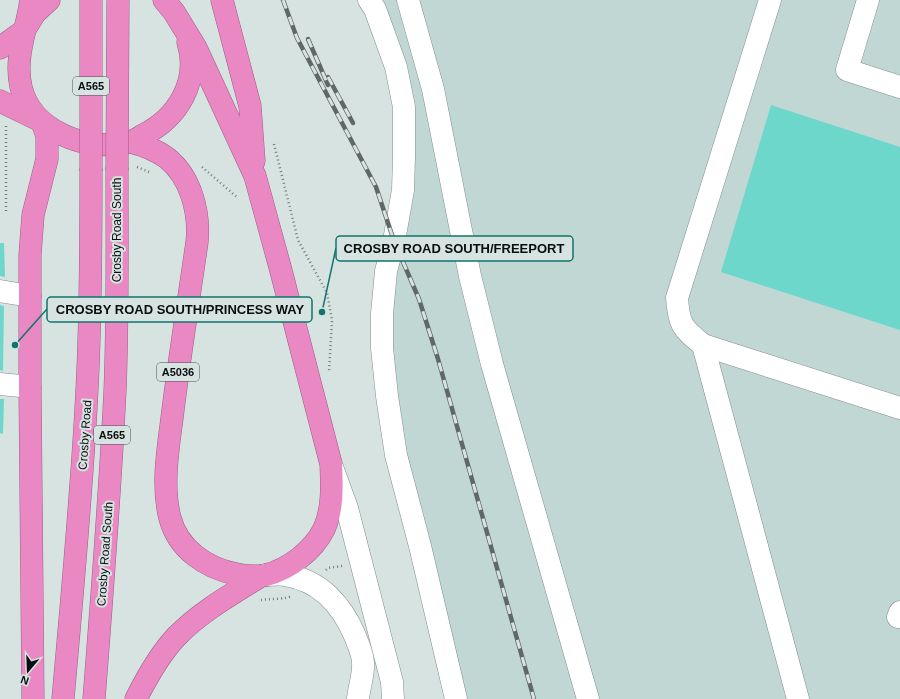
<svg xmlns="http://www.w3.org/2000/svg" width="900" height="699" viewBox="0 0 900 699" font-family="Helvetica,sans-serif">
  <rect width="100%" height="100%" fill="#d6e3e1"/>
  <path fill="#c1d7d4" d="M369 0H900V699H456L387 396 404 107Z"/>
  <g fill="#6dd7cc">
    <path d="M771 105 900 147V330L721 272Z"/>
    <path d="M0 243H4L5 277 0 276Z"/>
    <path d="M0 305 4 306 3 371 0 370Z"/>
    <path d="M0 399H4L3 434 0 433Z"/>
  </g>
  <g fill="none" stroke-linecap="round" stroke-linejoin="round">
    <defs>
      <g id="minor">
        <path d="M369 0 375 9 396 67 404 107V157L403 190 394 241 386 271 382 314V348L387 396 396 455 420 546 456 699"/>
        <path d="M408 0 433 89 470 276 492 364 588 699"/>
        <path d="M770 0 677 298C679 325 682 328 703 345L798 699"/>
        <path d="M868 0 847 70 900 87"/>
        <path d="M0 291 30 296"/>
        <path d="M703 345 900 408"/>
        <path d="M0 384 30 387"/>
        <path d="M332 467 347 508 392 682 393 699"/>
        <path d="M266 575C272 575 279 574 285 575 320 580 342 605 355 636 358 644 363 654 363 663 364 674 359 687 358 699"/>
        <path d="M900 612 898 617H900"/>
      </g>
      <g id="highway">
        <path d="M31 0C27 29 14 57 21 87 31 131 88 153 129 142 134 141 139 138 143 135 178 118 200 81 188 42"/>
        <path d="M222 0 250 106 254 161"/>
        <path d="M27 26 35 13 49 0"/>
        <path d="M0 48 25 30"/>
        <path d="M0 101 39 120"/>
        <path d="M131 142C143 145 156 150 167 158 191 177 200 213 197 242 189 298 180 354 173 410 169 444 161 484 170 518 178 549 206 568 236 574 245 576 256 577 266 575 289 569 313 551 324 529 333 509 332 486 331 464L280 267 255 176 196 48 174 12 164 0"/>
        <path d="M33 699 30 387V255L33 215 47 159V136L42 122"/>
        <path d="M63 699C72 596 82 492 87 389 91 316 91 244 91 171"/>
        <path d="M94 699C102 597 110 494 115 391 118 318 117 244 117 170"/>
        <path d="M136 699C147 677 159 655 176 637 200 612 232 594 261 576"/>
      </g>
    </defs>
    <use href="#minor" stroke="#828e8d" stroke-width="23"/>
    <use href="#highway" stroke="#9c5d84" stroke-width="23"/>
    <g stroke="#737b7a" stroke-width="2.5" stroke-dasharray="1 3" stroke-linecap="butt">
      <path d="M6 126V212"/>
      <path d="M274 144 298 240 327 293 332 320 329 372"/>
      <path d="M137 167 149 172"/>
      <path d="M202 167 238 198"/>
      <path d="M326 570 328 568 342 566"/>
      <path d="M261 600C268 599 288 599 291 596"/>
    </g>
    <use href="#minor" stroke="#fff" stroke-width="22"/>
    <use href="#highway" stroke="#ea88c3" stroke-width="22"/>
    <defs>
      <g id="rail">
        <path d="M283 0 297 38 376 187 394 241 419 299 438 359 534 699"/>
        <path d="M308 39 328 85"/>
        <path d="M328 77 353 123"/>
      </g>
    </defs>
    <use href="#rail" stroke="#606867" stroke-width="4.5"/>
    <use href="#rail" stroke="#d6e3e1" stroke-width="3" stroke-dasharray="9" stroke-linecap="butt"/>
    <defs>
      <g id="highway-bridge">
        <path d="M117 170 118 0"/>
        <path d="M91 171V0"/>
      </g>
    </defs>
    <use href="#highway-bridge" stroke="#9c5d84" stroke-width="23" stroke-linecap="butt"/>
    <use href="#highway-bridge" stroke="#ea88c3" stroke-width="22"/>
  </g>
  <g text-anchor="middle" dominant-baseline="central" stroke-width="4" stroke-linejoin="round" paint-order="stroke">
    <g fill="#d6e3e1" stroke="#474e4d" stroke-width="1">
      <rect x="73" y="77" width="36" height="18" rx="3"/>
      <rect x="157" y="363" width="42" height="18" rx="3"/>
      <rect x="94" y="426" width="36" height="18" rx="3"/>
    </g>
    <g font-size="11" font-weight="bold" fill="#0a0e0e">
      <text x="91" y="86">A565</text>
      <text x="178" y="372">A5036</text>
      <text x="112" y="435">A565</text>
    </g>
    <g font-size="12" fill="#0a0e0e" stroke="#d6e3e1">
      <text transform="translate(117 230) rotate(-90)">Crosby Road South</text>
      <text transform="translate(85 435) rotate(-86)">Crosby Road</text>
      <text transform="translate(105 554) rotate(-86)">Crosby Road South</text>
    </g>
  </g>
  <path fill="none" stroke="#0f766e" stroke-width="1.5" d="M322 312L336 248M15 345L47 309"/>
  <g fill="#0f766e" stroke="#d6e3e1" stroke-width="1.5">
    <circle cx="322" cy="312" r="4"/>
    <circle cx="15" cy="345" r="4"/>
  </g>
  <g fill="#d6e3e1" stroke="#0f766e" stroke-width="1.5">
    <rect x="336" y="236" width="237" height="25" rx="4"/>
    <rect x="47" y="297" width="265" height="25" rx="4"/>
  </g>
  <g font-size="13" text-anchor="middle" font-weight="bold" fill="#0a0e0e">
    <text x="454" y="253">CROSBY ROAD SOUTH/FREEPORT</text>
    <text x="180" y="314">CROSBY ROAD SOUTH/PRINCESS WAY</text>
  </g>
  <g transform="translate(28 671) rotate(199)" stroke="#d6e3e1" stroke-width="3" paint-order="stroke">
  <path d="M0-3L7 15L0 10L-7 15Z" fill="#0a0e0e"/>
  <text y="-6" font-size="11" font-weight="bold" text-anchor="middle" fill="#0a0e0e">N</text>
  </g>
</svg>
